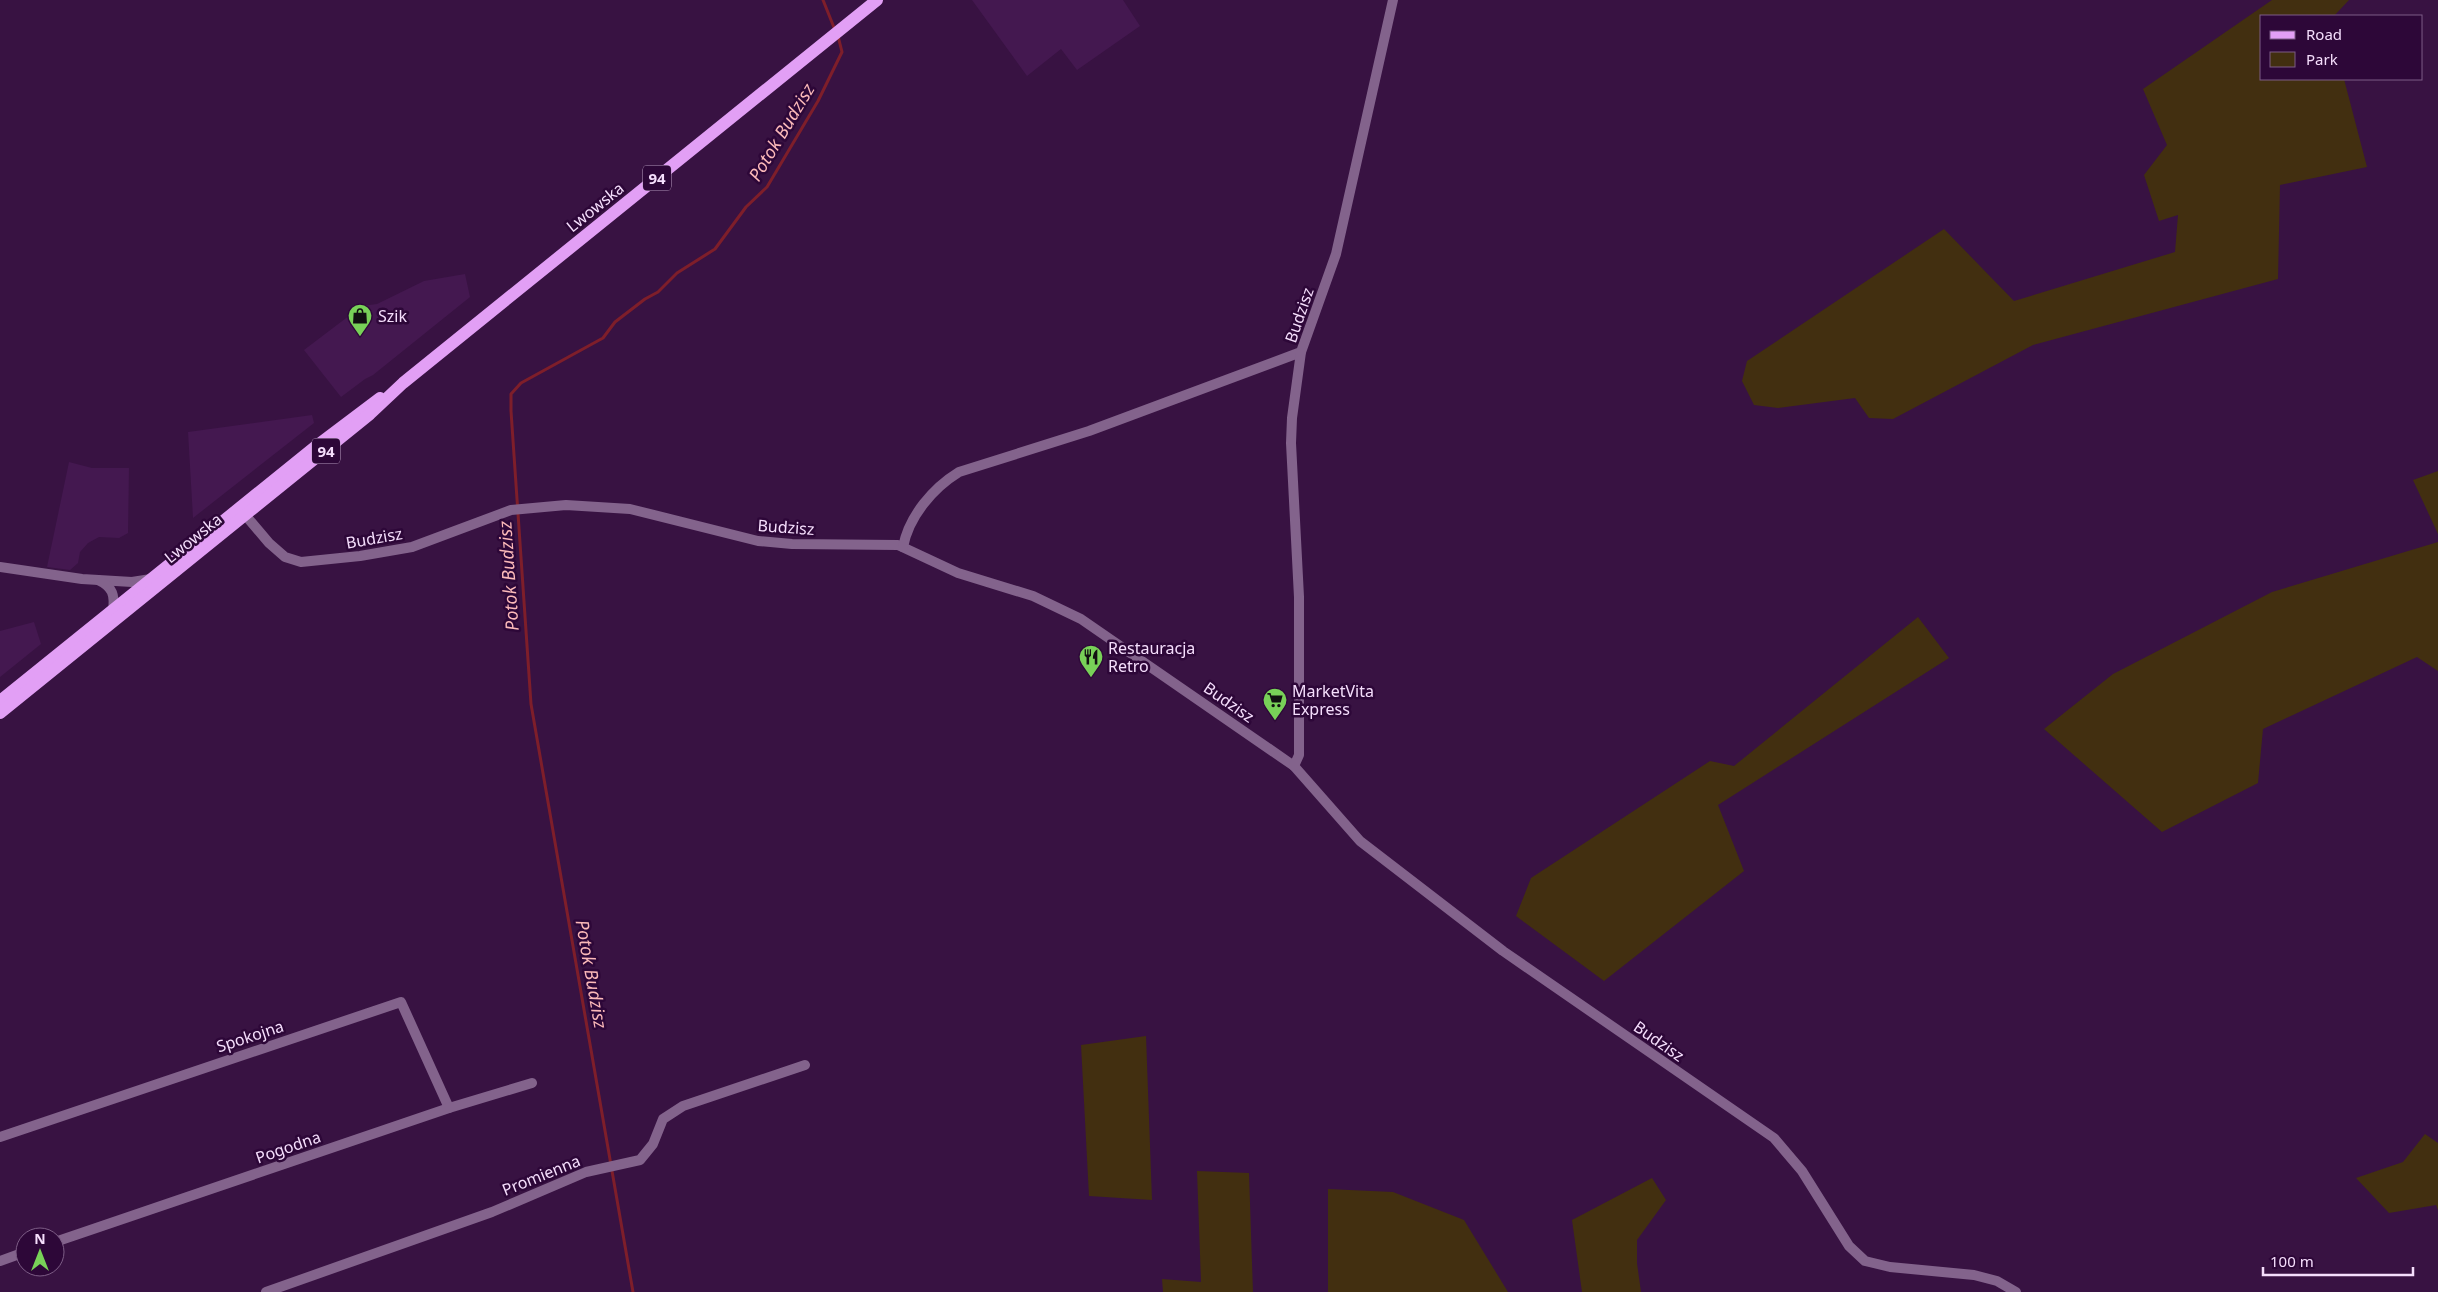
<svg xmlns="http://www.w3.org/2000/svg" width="2438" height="1292" viewBox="0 0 2438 1292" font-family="'Noto Sans',sans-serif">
  <rect width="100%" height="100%" fill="#381242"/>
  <g fill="#441850">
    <path d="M972 0H1123L1140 26 1077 70 1061 49 1027 76Z"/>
    <path d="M465 274 470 297 373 375 365 379 341 397 304 350 362 306 377 304 424 281Z"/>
    <path d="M312 415 314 423 193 518 188 432Z"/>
    <path d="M69 462 92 468H129L128 533 119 538 99 537 88 543 80 552 78 563 70 570 47 567Z"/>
    <path d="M34 622 41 644 0 677V631Z"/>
  </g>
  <g fill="#422f10">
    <path d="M2272 0H2349L2334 16H2262V79H2344L2367 167 2280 185 2278 279 2033 345 1893 419 1869 418 1855 398 1778 408 1754 405 1742 381 1747 361 1944 229 2014 301 2175 252 2178 215 2159 221 2144 175 2167 145 2143 89Z"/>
    <path d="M2438 471V534L2413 480Z"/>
    <path d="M2438 542V671L2417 657 2263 729 2258 783 2162 832 2044 729 2113 674 2272 592Z"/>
    <path d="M1918 617 1949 658 1718 805 1744 871 1604 981 1516 916 1531 878 1710 761 1734 766Z"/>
    <path d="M1146 1036 1152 1200 1089 1196 1081 1045Z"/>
    <path d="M2425 1134 2438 1143V1210L2436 1205 2389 1213 2356 1178 2403 1162Z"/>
    <path d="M1197 1171 1249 1173 1253 1292H1163L1162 1279 1201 1282Z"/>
    <path d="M1652 1178 1666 1200 1637 1240V1263L1641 1292H1582L1572 1220Z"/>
    <path d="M1328 1189 1393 1192 1464 1220 1508 1292H1328Z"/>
  </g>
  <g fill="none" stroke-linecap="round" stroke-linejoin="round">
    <g stroke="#7e1e2a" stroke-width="3">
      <path d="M823 0 835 30"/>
      <path d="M633 1292 531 704 511 411V394L521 383 603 338 615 322 645 299 658 292 677 273 715 249 746 207 767 187 818 101 842 52 838 36"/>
    </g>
    <g stroke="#83638c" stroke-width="10">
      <path d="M241 510 269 543 285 557 301 562 360 556 412 547 511 510 566 505 630 509 758 541 792 544 898 545 958 573 1033 596 1081 619 1294 766 1360 841 1503 951 1774 1138 1802 1171 1849 1246 1865 1261 1890 1267 1974 1275 1997 1281 2016 1292"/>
      <path d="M903 547C909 516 933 488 959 472L1089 431 1301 352"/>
      <path d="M0 567 82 579 132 582 151 579"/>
      <path d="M98 580C113 587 115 595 113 611"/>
      <path d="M1294 766 1299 755V597L1291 443 1292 418 1301 352 1336 254 1393 0"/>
      <path d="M0 1137 401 1002 449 1108"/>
      <path d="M55 1242 449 1108 532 1083"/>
      <path d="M0 1261 25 1252"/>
      <path d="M266 1292 492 1212 586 1172 640 1160 653 1144 663 1119 683 1106 805 1065"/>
    </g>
    <g stroke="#e29ff5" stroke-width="12">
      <path d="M0 701 315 447 380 398"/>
      <path d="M0 713 370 414 403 383 877 0"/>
    </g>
  </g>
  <defs>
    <symbol id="shop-pin" viewBox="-11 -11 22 30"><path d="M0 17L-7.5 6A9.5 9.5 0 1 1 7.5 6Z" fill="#78d158" stroke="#2d0738"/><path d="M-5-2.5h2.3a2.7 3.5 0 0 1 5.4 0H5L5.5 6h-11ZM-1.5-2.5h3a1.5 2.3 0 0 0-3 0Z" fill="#111"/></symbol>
    <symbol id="restaurant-pin" viewBox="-11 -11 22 30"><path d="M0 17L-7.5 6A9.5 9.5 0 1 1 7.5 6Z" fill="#78d158" stroke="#2d0738"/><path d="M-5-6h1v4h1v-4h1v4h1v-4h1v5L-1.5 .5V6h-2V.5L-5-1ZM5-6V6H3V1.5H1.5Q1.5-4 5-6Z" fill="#111"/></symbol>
    <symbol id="supermarket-pin" viewBox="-11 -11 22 30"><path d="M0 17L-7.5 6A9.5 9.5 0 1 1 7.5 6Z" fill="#78d158" stroke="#2d0738"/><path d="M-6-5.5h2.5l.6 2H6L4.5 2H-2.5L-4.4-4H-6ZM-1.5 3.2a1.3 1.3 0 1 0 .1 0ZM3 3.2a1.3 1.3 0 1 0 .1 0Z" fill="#111"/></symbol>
  </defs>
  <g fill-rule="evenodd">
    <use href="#shop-pin" x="346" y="302" width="28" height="38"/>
    <use href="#restaurant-pin" x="1077" y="643" width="28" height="38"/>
    <use href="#supermarket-pin" x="1261" y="686" width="28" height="38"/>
  </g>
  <g text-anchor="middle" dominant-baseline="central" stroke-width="5" stroke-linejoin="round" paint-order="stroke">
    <g fill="#2d0738" stroke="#b99ec1" stroke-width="1">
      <rect x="643" y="165.5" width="28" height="25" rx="4"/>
      <rect x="312" y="438.5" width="28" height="25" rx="4"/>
    </g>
    <g font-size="15" font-weight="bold" fill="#f5defc">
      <text x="657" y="178">94</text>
      <text x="326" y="451">94</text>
    </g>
    <g font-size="16" fill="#f5defc" stroke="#2d0738">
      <text transform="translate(595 207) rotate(-39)">Lwowska</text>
      <text transform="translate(1299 315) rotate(-71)">Budzisz</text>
      <text transform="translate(786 527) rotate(4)">Budzisz</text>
      <text transform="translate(193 538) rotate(-39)">Lwowska</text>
      <text transform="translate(374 538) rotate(-10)">Budzisz</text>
      <text transform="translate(1229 702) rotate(35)">Budzisz</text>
      <text transform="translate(250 1036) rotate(-18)">Spokojna</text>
      <text transform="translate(1659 1041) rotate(35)">Budzisz</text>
      <text transform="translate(288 1147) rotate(-19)">Pogodna</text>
      <text transform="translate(541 1175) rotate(-22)">Promienna</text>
    </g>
    <g font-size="16" fill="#f5defc" stroke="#2d0738" text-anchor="start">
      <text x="378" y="316">Szik</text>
      <text x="1108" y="648">Restauracja<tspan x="1108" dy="18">Retro</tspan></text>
      <text x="1292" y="691">MarketVita<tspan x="1292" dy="18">Express</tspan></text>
    </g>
    <g font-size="18" font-style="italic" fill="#fbb9b9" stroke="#2d0738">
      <text transform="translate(781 132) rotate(-59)">Potok Budzisz</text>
      <text transform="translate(508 576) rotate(-94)">Potok Budzisz</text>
      <text transform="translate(592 974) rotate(80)">Potok Budzisz</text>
    </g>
  </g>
  <rect x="2260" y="15" width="162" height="65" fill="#2d0738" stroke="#7d5d86"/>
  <rect x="2270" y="31" width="25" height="8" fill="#e29ff5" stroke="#7d5d86"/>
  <text x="2306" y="40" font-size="15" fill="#f5defc">Road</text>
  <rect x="2270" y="52" width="25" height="15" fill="#422f10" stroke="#7d5d86"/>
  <text x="2306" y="65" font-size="15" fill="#f5defc">Park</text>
  <g transform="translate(40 1252)"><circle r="24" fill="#2d0738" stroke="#7d5d86"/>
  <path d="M0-4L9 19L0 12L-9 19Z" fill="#78d158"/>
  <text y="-8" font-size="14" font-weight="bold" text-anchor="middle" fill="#f5defc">N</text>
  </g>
  <path d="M2263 1267v8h150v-8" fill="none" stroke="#f5defc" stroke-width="2.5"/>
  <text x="2270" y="1267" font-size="15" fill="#f5defc" stroke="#2d0738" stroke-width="4" paint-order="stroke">100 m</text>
</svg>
